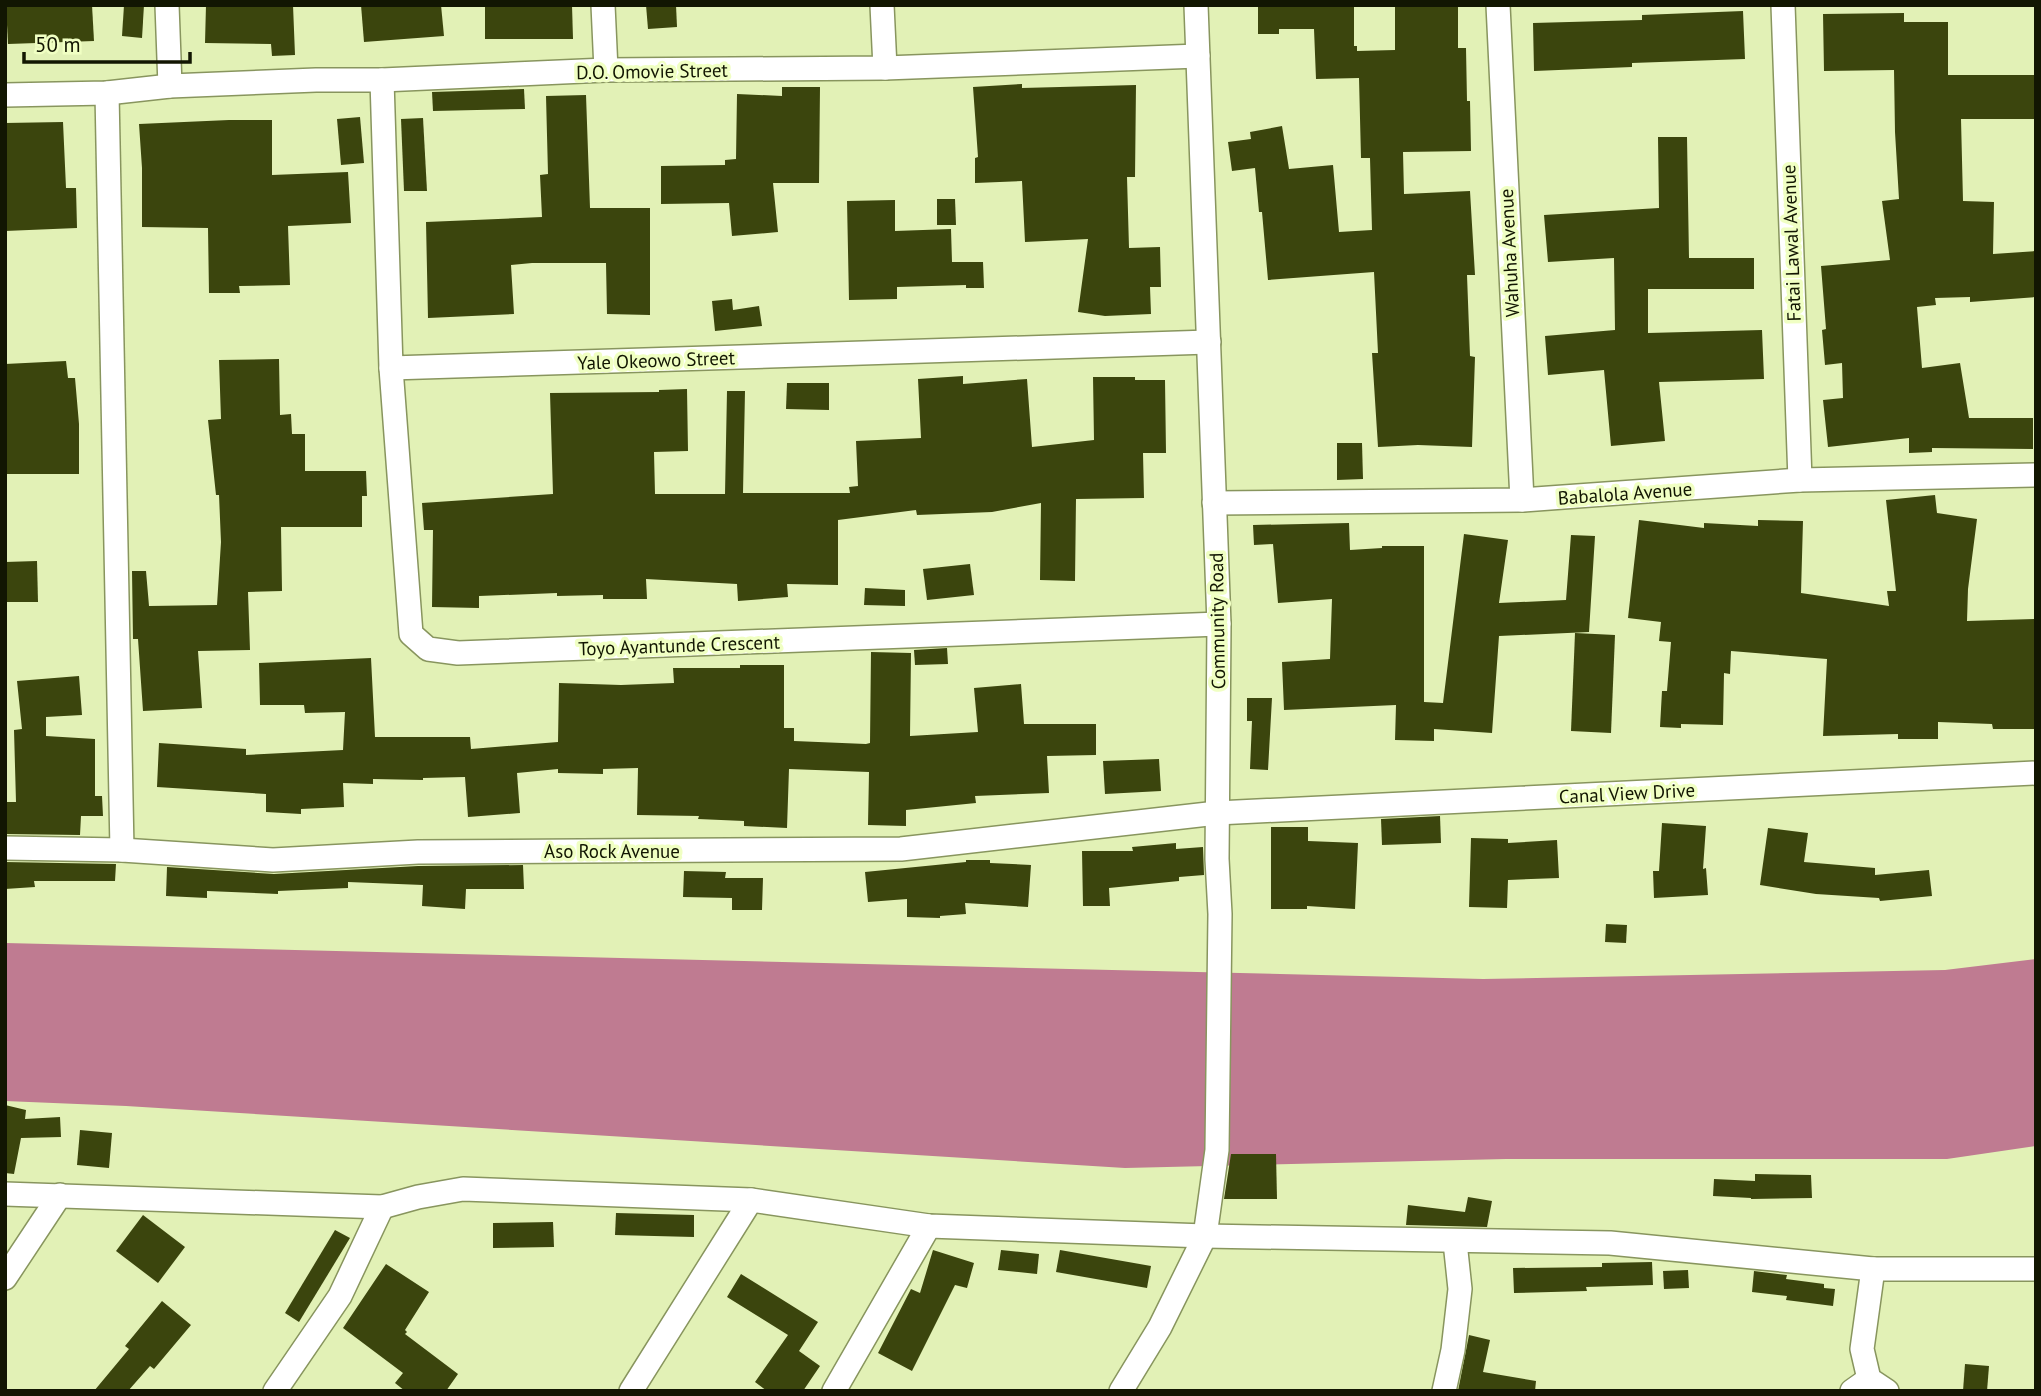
<svg xmlns="http://www.w3.org/2000/svg" width="2041" height="1396" viewBox="0 0 2041 1396" font-family="'PT Sans',sans-serif">
  <rect width="100%" height="100%" fill="#e2f1b6"/>
  <path fill="#bf7b91" d="M5 943 1483 979 1945 970 2036 959V1146L1947 1159H1506L1125 1168 126 1106 5 1101Z"/>
  <g fill="#3b450d">
    <path d="M6 5H92L94 41 8 44Z"/>
    <path d="M124 5H144L142 38 122 36Z"/>
    <path d="M206 5H293L295 55 272 56 271 44 205 43Z"/>
    <path d="M361 5H441L444 36 364 42Z"/>
    <path d="M485 5H572L573 39H485Z"/>
    <path d="M646 5H676L677 27 648 29Z"/>
    <path d="M1258 5H1354V46H1357V51L1395 50V5H1458V48H1466L1467 101H1470L1471 151 1403 152 1404 194 1470 191 1475 275H1467L1470 356 1475 357 1472 447 1418 445 1378 447 1372 353H1378L1374 272 1268 280 1262 212H1259L1255 168 1232 171 1228 142 1251 139 1250 132 1282 126 1289 169 1333 165 1339 232 1372 230 1370 158H1361L1359 78 1316 79 1314 29H1279V34H1258Z"/>
    <path d="M1743 11 1745 59 1632 63V67L1534 71 1533 23 1642 20V15Z"/>
    <path d="M1904 13V22H1948V75H2035L2036 119H1961L1963 201 1994 202 1993 254 2036 251V297L1970 302V297L1935 298 1936 305 1917 307 1922 368 1960 363 1969 418H2033V449L1932 448V452L1909 453V438L1828 447 1823 400 1843 398 1842 363 1825 365 1822 330 1826 329 1821 266 1890 260 1882 201 1899 199 1895 132 1894 70 1824 71 1823 14Z"/>
    <path d="M1022 84V88L1136 85 1135 177H1127L1129 248 1160 247 1161 287H1150L1151 314 1105 316 1078 312 1088 239 1025 242 1022 181 975 183V158L978 157 973 87Z"/>
    <path d="M782 87H820L819 183H773L778 232 732 236 729 203 661 204V166L725 165V160L736 159 737 94 782 96Z"/>
    <path d="M524 89 525 109 433 111 432 92Z"/>
    <path d="M586 95 590 208H650V315L607 314 606 263H532L511 265 514 314 428 318 426 222 542 217 540 175 548 174 546 96Z"/>
    <path d="M360 117 364 163 341 165 337 119Z"/>
    <path d="M423 118 427 191H404L401 119Z"/>
    <path d="M229 120H272V175L348 172 351 223 288 226 290 285 239 286 240 293H209L208 228 142 227V168L139 124Z"/>
    <path d="M63 122 66 188H76L77 228 5 231V123Z"/>
    <path d="M1658 137H1687L1689 258H1754V289H1648V333L1762 330 1764 379 1659 382 1665 441 1611 446 1604 370 1548 375 1545 336 1615 330 1614 258 1548 262 1544 215 1659 208Z"/>
    <path d="M937 199H955L956 225H937Z"/>
    <path d="M895 200V231L951 229 952 262H983L984 288H966V285L897 287V299L849 300 847 201Z"/>
    <path d="M732 299 733 310 759 306 762 326 715 331 712 301Z"/>
    <path d="M279 359 280 415 291 414 292 434H305V471H366L367 496H362V527H281L282 591 248 592 250 650 198 651 202 708 143 711 138 639H133L132 571H146L149 606 217 605 221 542 219 495H216L208 420 221 419 219 360Z"/>
    <path d="M66 361 68 378H75L79 424V474H5V364Z"/>
    <path d="M963 376V384L1027 379 1032 447 1094 440 1093 377H1135V380H1165L1166 453H1143L1144 498 1076 499 1075 581 1040 580 1041 503 992 512 917 515 916 510 838 520V585L787 584 788 597 738 601 737 584 646 579 647 599H603V595L557 596V593L479 596V608L432 607 433 530H424L422 503 553 494 550 393 659 392V390L687 389 688 451 654 452 655 494H725L727 391H745L743 493H850L849 487 858 486 856 441 921 438 918 379Z"/>
    <path d="M787 383H829V410L786 409Z"/>
    <path d="M1337 443H1362L1363 479 1337 480Z"/>
    <path d="M1935 495 1937 513 1977 519 1968 589 1967 621 2036 619V729H1993L1992 724 1938 722V739H1898V734L1823 736 1827 659 1731 651 1730 674 1724 673 1723 725 1681 724V728L1660 727 1662 691H1667L1671 642 1659 641 1661 622 1628 618 1639 520 1704 528V523L1758 526V520L1803 521 1801 593 1889 606 1887 591H1896L1886 500Z"/>
    <path d="M1349 523 1350 550 1382 548V546H1424V702L1443 703 1464 534 1508 540 1499 603 1566 600 1571 535 1595 536 1589 632 1499 636 1492 733 1434 729V741L1395 740 1396 705 1284 710 1282 662 1330 659 1332 599 1278 603 1273 544 1254 545 1253 525Z"/>
    <path d="M37 561 38 602H5V562Z"/>
    <path d="M970 564 974 595 927 600 923 569Z"/>
    <path d="M865 588 905 590V606L864 605Z"/>
    <path d="M1575 633 1615 635 1611 733 1571 731Z"/>
    <path d="M947 648 948 664 915 665 914 650Z"/>
    <path d="M871 652 911 653 910 736 978 732 974 688 1021 684 1024 724H1096V755L1047 756 1049 793 975 796 976 803 906 810V826L868 825 869 772 789 769 787 828 744 826V821L698 819 699 816 637 815 638 768 603 769V774L558 773V769L517 773 520 813 468 817 465 777 423 778V780L373 779V784L343 783 344 807 301 809V814L266 812V794L157 787 159 743 246 749V755L343 750 345 712 305 713 304 705H260L259 663 371 658 375 737H470L471 749 558 742 559 683 621 685 674 683 673 668H740V665H784V728H794V741L866 744 870 743Z"/>
    <path d="M79 676 82 715 46 717V736L95 739V796H102L103 816H81L80 835 5 834V802H16L14 730 22 729 17 681Z"/>
    <path d="M1247 698H1272L1268 770 1250 769 1252 721H1247Z"/>
    <path d="M1159 759 1161 791 1105 794 1103 761Z"/>
    <path d="M1440 816 1441 843 1382 845 1381 819Z"/>
    <path d="M1662 823 1706 826 1703 869 1706 868 1708 895 1654 898 1653 871H1659Z"/>
    <path d="M1271 827H1308V841L1358 843 1355 909 1307 906V909H1271Z"/>
    <path d="M1768 828 1808 833 1804 862 1875 868V875L1929 870 1932 896 1880 901 1879 898 1816 894 1760 885Z"/>
    <path d="M1471 838 1508 839V843L1557 840 1559 878 1508 880 1507 908 1469 907Z"/>
    <path d="M1176 843V849L1203 847 1204 875 1179 877V881L1109 888 1110 906H1083L1082 851H1133L1132 847Z"/>
    <path d="M966 860H990V863L1031 865 1028 907 965 903 966 914 940 916V918L907 917V899L868 902 865 872 966 862Z"/>
    <path d="M5 862 116 864 115 881H34L35 887 5 889Z"/>
    <path d="M523 865 524 889H466L465 909 422 906 423 885 348 882V888L278 891V894L207 891V898L166 896 167 867 274 874 418 866Z"/>
    <path d="M684 871 726 872 725 878H763L762 910H732V898L683 897Z"/>
    <path d="M1606 924 1627 925 1626 943 1605 942Z"/>
    <path d="M5 1105 26 1110 25 1119 60 1117 61 1137 21 1138 14 1174 5 1173Z"/>
    <path d="M80 1130 112 1133 109 1168 77 1165Z"/>
    <path d="M1231 1154H1276L1277 1199H1224Z"/>
    <path d="M1755 1174 1811 1175 1812 1198 1751 1199V1198L1713 1196 1714 1179 1755 1181Z"/>
    <path d="M1468 1197 1492 1201 1487 1227 1406 1225 1408 1205 1465 1212Z"/>
    <path d="M616 1213 694 1215V1237L615 1235Z"/>
    <path d="M143 1215 185 1247 158 1283 116 1251Z"/>
    <path d="M553 1222 554 1247 493 1248V1223Z"/>
    <path d="M335 1230 350 1238 299 1322 285 1313Z"/>
    <path d="M933 1250 974 1263 967 1288 955 1285 912 1371 878 1353 911 1289 920 1293Z"/>
    <path d="M1001 1250 1039 1254 1037 1274 998 1270Z"/>
    <path d="M1060 1250 1151 1266 1147 1288 1056 1272Z"/>
    <path d="M1652 1262 1653 1285 1586 1287 1587 1291 1514 1293 1513 1268 1602 1267V1263Z"/>
    <path d="M386 1264 429 1292 405 1330 407 1332 405 1334 458 1374 446 1391H405L395 1383 403 1373 343 1328Z"/>
    <path d="M1688 1270 1689 1288 1664 1289 1663 1271Z"/>
    <path d="M1754 1271 1787 1275 1786 1279 1824 1284V1288L1835 1289 1833 1306 1786 1300 1787 1296 1752 1292Z"/>
    <path d="M741 1274 818 1322 799 1351 820 1366 803 1391H767L755 1382 788 1335 727 1297Z"/>
    <path d="M162 1301 191 1325 154 1369 150 1366 128 1391H94L129 1349 125 1346Z"/>
    <path d="M1469 1335 1490 1340 1483 1372 1536 1381 1535 1391H1458Z"/>
    <path d="M1965 1364 1989 1366 1987 1391H1963Z"/>
  </g>
  <g fill="none" stroke-linecap="round" stroke-linejoin="round">
    <defs>
      <g id="minor">
        <path d="M167 5 170 86"/>
        <path d="M603 5 606 70"/>
        <path d="M882 5 885 68"/>
        <path d="M1498 5 1522 500"/>
        <path d="M1783 5 1800 480"/>
        <path d="M382 80 391 368 1209 342"/>
        <path d="M107 93 122 850"/>
        <path d="M5 95 107 93 170 86 316 80H382L606 70 885 68 1198 56"/>
        <path d="M391 368 411 634 428 649 458 653 1219 624"/>
        <path d="M1214 503 1522 500 1800 480 2036 475"/>
        <path d="M5 848 122 850 273 860 418 852 901 849 1217 813 2036 773"/>
        <path d="M5 1194 382 1207 418 1197 463 1189 751 1200 929 1226 1205 1236 1610 1243 1873 1269H2036"/>
        <path d="M1873 1269 1862 1349 1869 1379 1887 1391"/>
        <path d="M5 1278 60 1195"/>
        <path d="M275 1391 340 1296 382 1207"/>
        <path d="M631 1391 751 1200"/>
        <path d="M834 1391 929 1226"/>
        <path d="M1121 1391 1160 1327 1205 1236 1217 1150 1220 914 1217 859 1219 624 1196 5"/>
        <path d="M1444 1391 1453 1350 1460 1289 1455 1242"/>
        <path d="M1852 1391 1869 1379"/>
      </g>
    </defs>
    <use href="#minor" stroke="#88955e" stroke-width="26"/>
    <use href="#minor" stroke="#fff" stroke-width="23"/>
  </g>
  <g text-anchor="middle" dominant-baseline="central" stroke-width="7" stroke-linejoin="round" paint-order="stroke">
    <g font-size="19" fill="#121602" stroke="#f0ffc3">
      <text transform="translate(652 71) rotate(-1)">D.O. Omovie Street</text>
      <text transform="translate(1791 243) rotate(-92)">Fatai Lawal Avenue</text>
      <text transform="translate(1509 253) rotate(-93)">Wahuha Avenue</text>
      <text transform="translate(656 360) rotate(-2)">Yale Okeowo Street</text>
      <text transform="translate(1625 493) rotate(-4)">Babalola Avenue</text>
      <text transform="translate(1217 621) rotate(-91)">Community Road</text>
      <text transform="translate(679 645) rotate(-2)">Toyo Ayantunde Crescent</text>
      <text transform="translate(1627 793) rotate(-3)">Canal View Drive</text>
      <text x="612" y="851">Aso Rock Avenue</text>
    </g>
  </g>
  <rect width="2041" height="1396" fill="none" stroke="#121602" stroke-width="14"/>
  <path d="M24 52v10h166v-10" fill="none" stroke="#121602" stroke-width="3.5"/>
  <text x="35" y="52" font-size="21" fill="#121602" stroke="#f0ffc3" stroke-width="5" paint-order="stroke">50 m</text>
</svg>
